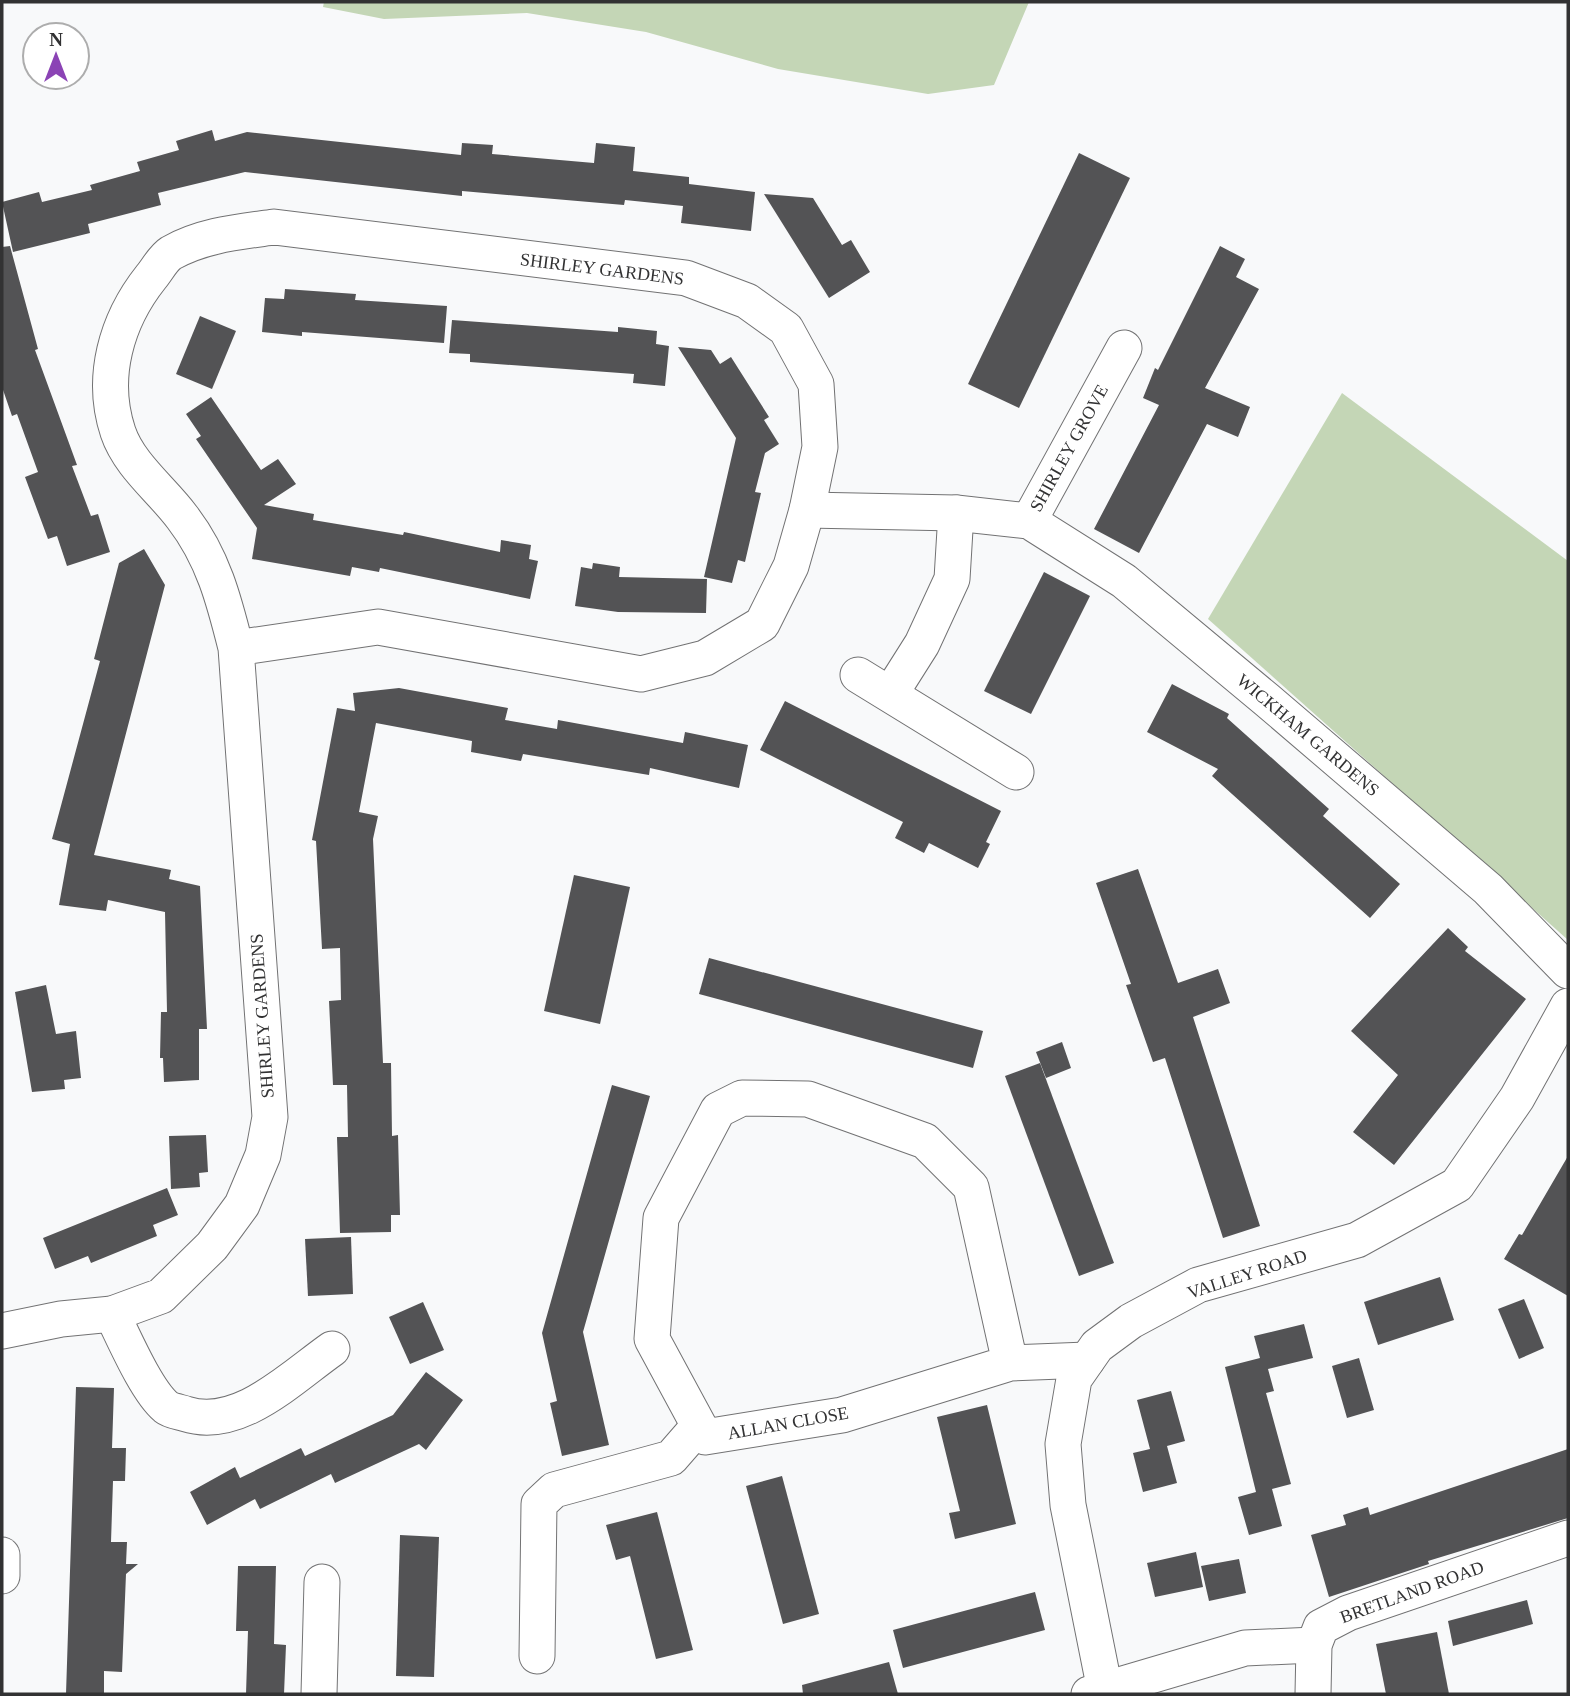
<svg xmlns="http://www.w3.org/2000/svg" width="1570" height="1696" viewBox="0 0 1570 1696" font-family="'Times New Roman',serif">
  <rect width="100%" height="100%" fill="#f8f9fa"/>
  <g fill="#c4d6b6">
    <path d="M324 2H1029L994 85 928 94 778 69 646 32 527 13 384 19 323 7Z"/>
    <path d="M1342 393 1568 561V940L1208 619Z"/>
  </g>
  <g fill="#535355">
    <path d="M212 130 215 141 247 132 461 155 462 143 493 145 492 154 594 163 596 143 635 147 633 171 689 177V184L755 192 751 231 681 223 683 206 625 200 624 205 462 191V196L245 172 158 193 161 205 88 224 90 233 13 252 2 202 39 192 42 202 92 190 90 185 140 171 137 162 179 150 176 141Z"/>
    <path d="M1079 153 1130 178 1019 408 968 384Z"/>
    <path d="M764 194 813 198 842 245 851 240 870 272 829 298Z"/>
    <path d="M10 246 38 349 35 350 77 465 72 466 91 516 98 514 110 552 67 566 57 536 48 539 25 477 38 472 17 414 12 416 2 387V247Z"/>
    <path d="M1220 246 1245 259 1236 277 1259 289 1205 388 1250 407 1238 437 1207 424 1139 553 1094 529 1159 405 1143 398 1155 368 1158 370Z"/>
    <path d="M285 289 356 294 355 300 447 306 444 343 302 332V336L262 332 265 298 284 299Z"/>
    <path d="M200 316 236 331 212 389 176 374Z"/>
    <path d="M452 320 618 332V327L657 331 656 344 669 346 665 386 633 383 634 374 470 362V354L449 353Z"/>
    <path d="M678 347 711 350 720 364 731 357 769 417 764 420 779 444 765 453 755 492 761 493 745 562 738 560 732 583 704 577 736 438Z"/>
    <path d="M211 397 261 470 278 459 296 484 264 505 314 514 313 520 403 535 404 532 500 552 501 540 531 545 529 559 538 561 530 599 380 568 379 572 352 567 350 576 252 559 257 528 196 439 201 436 186 414Z"/>
    <path d="M144 549 165 585 94 855 171 870 169 879 200 886 207 1029H199V1080L164 1082 163 1058H160L161 1012H167L165 912 108 900 106 911 59 905 70 844 52 839 100 661 94 659 119 563Z"/>
    <path d="M593 563 620 567 619 577 707 579 706 613 618 612 575 606 581 567 592 569Z"/>
    <path d="M1044 572 1090 596 1031 714 984 691Z"/>
    <path d="M1172 684 1229 714 1227 718 1329 809 1323 816 1400 884 1370 918 1212 776 1218 769 1147 732Z"/>
    <path d="M399 688 508 708 505 720 557 729 558 720 683 743 685 732 748 745 739 788 650 768 649 775 523 754 521 761 471 752 472 741 376 723 359 812 378 816 373 839 383 1063H391L392 1136 398 1135 400 1215H391V1232L340 1233 337 1137H348L347 1085H333L329 1001 341 1000 340 948 322 949 316 841 312 840 337 708 355 711 353 693Z"/>
    <path d="M785 701 1001 811 986 842 990 844 978 868 929 843 924 853 895 838 903 822 760 750Z"/>
    <path d="M1138 869 1178 983 1218 969 1230 1003 1193 1017 1260 1226 1223 1238 1165 1058 1153 1062 1126 985 1131 984 1096 883Z"/>
    <path d="M574 875 630 887 600 1024 544 1011Z"/>
    <path d="M1448 928 1468 947 1465 951 1526 999 1394 1165 1353 1132 1398 1075 1351 1031Z"/>
    <path d="M709 958 983 1031 973 1068 699 994Z"/>
    <path d="M46 985 56 1034 76 1031 81 1078 64 1080 65 1089 32 1092 15 992Z"/>
    <path d="M1062 1042 1071 1068 1046 1078 1036 1052Z"/>
    <path d="M1040 1063 1114 1263 1079 1276 1005 1076Z"/>
    <path d="M612 1085 650 1096 583 1332 609 1445 562 1456 550 1403 557 1401 542 1333Z"/>
    <path d="M206 1135 208 1172 199 1173 200 1187 171 1189 169 1136Z"/>
    <path d="M1568 1156V1296L1504 1259 1519 1234 1522 1235Z"/>
    <path d="M167 1188 178 1215 153 1225 157 1236 91 1263 88 1256 55 1269 43 1238Z"/>
    <path d="M351 1237 353 1294 308 1296 305 1239Z"/>
    <path d="M1440 1277 1454 1320 1378 1345 1364 1302Z"/>
    <path d="M1524 1299 1544 1348 1519 1359 1498 1309Z"/>
    <path d="M423 1302 444 1350 410 1364 389 1317Z"/>
    <path d="M1304 1324 1313 1358 1268 1369 1274 1391 1266 1393 1291 1484 1272 1489 1282 1526 1249 1535 1238 1497 1256 1492 1225 1367 1260 1358 1254 1336Z"/>
    <path d="M1359 1358 1374 1410 1347 1418 1332 1366Z"/>
    <path d="M426 1372 463 1400 426 1450 419 1444 335 1483 331 1474 260 1509 255 1499 207 1525 190 1492 235 1467 240 1478 301 1448 305 1456 393 1415Z"/>
    <path d="M76 1387 114 1388 112 1448H126L125 1481H113L111 1542H127L126 1564H138L126 1574 122 1672 104 1671V1694H66Z"/>
    <path d="M1171 1391 1185 1441 1167 1446 1177 1483 1143 1492 1133 1453 1150 1449 1137 1400Z"/>
    <path d="M987 1405 1016 1524 955 1539 949 1513 960 1511 937 1417Z"/>
    <path d="M1568 1449V1518L1428 1561 1429 1564 1329 1597 1311 1535 1346 1525 1343 1515 1368 1507 1370 1515Z"/>
    <path d="M782 1476 819 1614 783 1624 746 1486Z"/>
    <path d="M657 1512 693 1650 656 1659 630 1556 616 1560 606 1525Z"/>
    <path d="M400 1535 439 1537 434 1677 396 1676Z"/>
    <path d="M1196 1552 1203 1587 1155 1597 1147 1563Z"/>
    <path d="M1239 1559 1246 1593 1209 1601 1201 1566Z"/>
    <path d="M238 1566H276L274 1644 286 1645 284 1694H246L248 1631H236Z"/>
    <path d="M1035 1592 1045 1630 903 1668 893 1630Z"/>
    <path d="M1527 1600 1533 1624 1453 1646 1448 1621Z"/>
    <path d="M1437 1632 1449 1694H1386L1376 1644Z"/>
    <path d="M889 1662 898 1694H803L802 1685Z"/>
  </g>
  <g fill="none" stroke-linecap="round" stroke-linejoin="round">
    <defs>
      <g id="minor">
        <path d="M807 510 956 513 1029 521 1124 581 1267 700 1488 889 1568 971"/>
        <path d="M1029 521 1124 348"/>
        <path d="M858 675 1016 772"/>
        <path d="M891 693 922 644 952 579 956 513"/>
        <path d="M112 1314C124 1338 146 1390 166 1407 171 1411 180 1412 186 1414 239 1431 292 1377 332 1349"/>
        <path d="M2 1331 61 1319 112 1314 161 1296 212 1246 242 1205 263 1155 270 1117 236 648C224 600 213 557 182 517 162 490 129 465 118 432 100 378 116 321 151 277 157 270 163 258 171 253 203 235 238 232 274 227L686 278 747 301 786 329 816 384 820 447 807 510 791 566 762 624 705 658 641 674 378 627 236 648"/>
        <path d="M1010 1363 971 1187 925 1141 808 1099 742 1098 718 1110 661 1218 652 1339 705 1437 842 1415 1010 1363 1087 1360"/>
        <path d="M2 1555V1576"/>
        <path d="M537 1656 539 1504 554 1490 671 1458 698 1427"/>
        <path d="M1105 1690 1068 1505 1063 1444 1074 1379 1097 1346 1131 1321 1198 1285 1357 1240 1457 1185 1517 1098 1568 1006"/>
        <path d="M319 1694 322 1582"/>
        <path d="M1089 1694 1245 1648 1314 1645"/>
        <path d="M1313 1694 1314 1645 1321 1627 1348 1613 1568 1538"/>
      </g>
    </defs>
    <use href="#minor" stroke="#727273" stroke-width="37"/>
    <use href="#minor" stroke="#fff" stroke-width="35"/>
  </g>
  <g text-anchor="middle" dominant-baseline="central" stroke-width="7" stroke-linejoin="round" paint-order="stroke">
    <g font-size="18" fill="#323233" stroke="#fff">
      <text transform="translate(602 269) rotate(7)">SHIRLEY GARDENS</text>
      <text transform="translate(1069 448) rotate(-61)">SHIRLEY GROVE</text>
      <text transform="translate(1308 735) rotate(40)">WICKHAM GARDENS</text>
      <text transform="translate(262 1016) rotate(-94)">SHIRLEY GARDENS</text>
      <text transform="translate(1247 1274) rotate(-18)">VALLEY ROAD</text>
      <text transform="translate(788 1423) rotate(-10)">ALLAN CLOSE</text>
      <text transform="translate(1412 1592) rotate(-20)">BRETLAND ROAD</text>
    </g>
  </g>
  <rect width="1570" height="1696" fill="none" stroke="#323233" stroke-width="7"/>
  <g transform="translate(56 56)"><circle r="33" fill="#ffffff" stroke="#adadad" stroke-width="2"/>
  <path d="M0-5L12 26L0 18L-12 26Z" fill="#8b43b5"/>
  <text y="-10" font-size="19" font-weight="bold" text-anchor="middle" fill="#323233">N</text>
  </g>
</svg>
